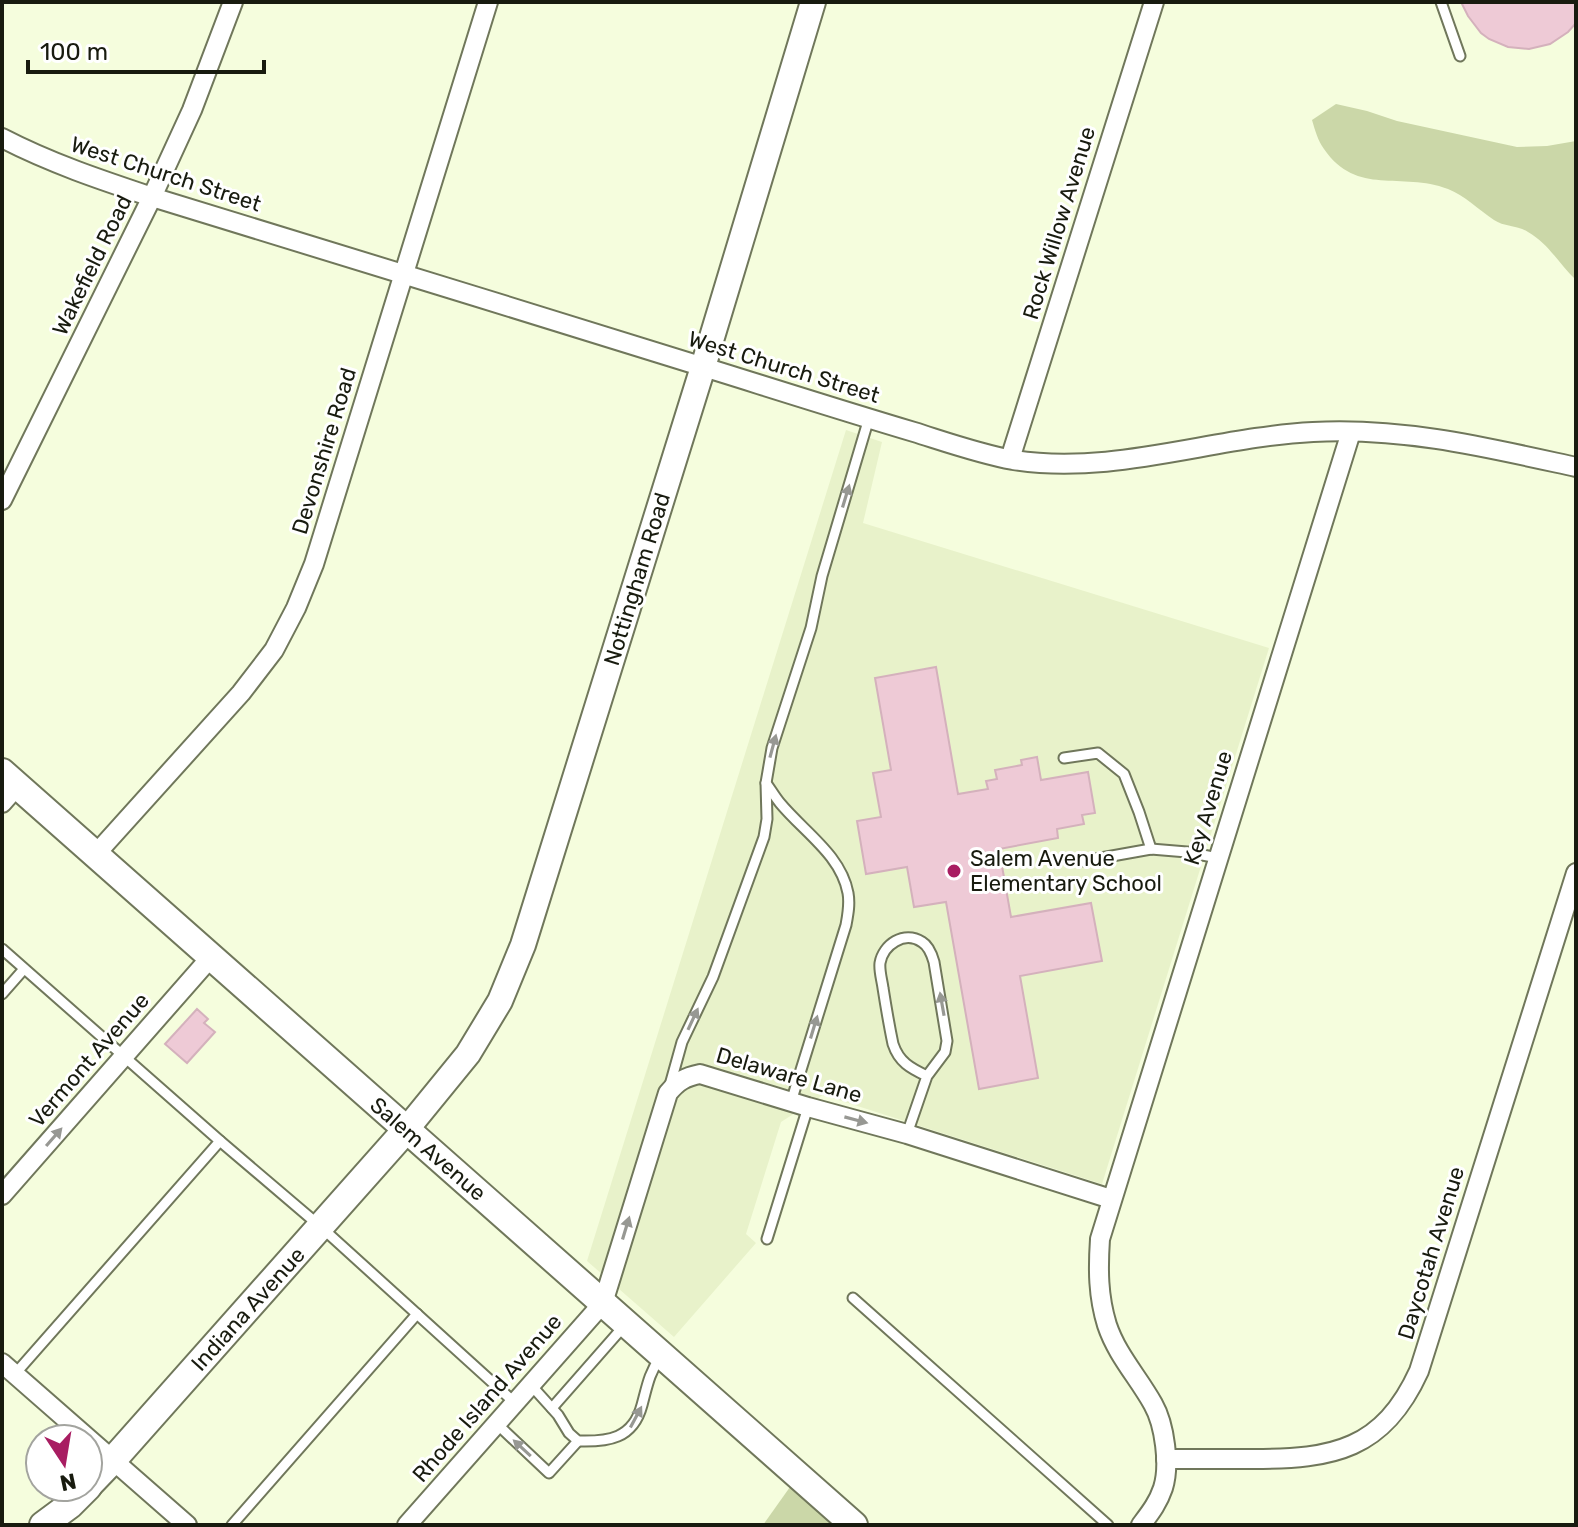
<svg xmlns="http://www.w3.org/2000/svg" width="1578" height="1527" viewBox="0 0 1578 1527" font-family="Rubik,sans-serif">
  <rect width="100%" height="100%" fill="#f5fddd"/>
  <path fill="#e8f2ca" d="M846 430 882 442 863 523 1269 648 1102 1184 823 1095 781 1122 746 1234 756 1243 674 1337 587 1261Z"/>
  <g fill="#cbd7a8">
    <path d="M1336 104 1367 111 1397 121 1517 147 1547 146 1576 141V280C1559 264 1549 244 1528 232 1518 225 1504 227 1494 220 1479 210 1464 195 1448 189 1401 171 1357 197 1324 149 1318 141 1315 130 1312 120Z"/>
    <path d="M790 1487 832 1525H763Z"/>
  </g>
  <g fill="#eecad6" stroke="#d4b1bc" stroke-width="2">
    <path d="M1461 2H1576V23L1568 32 1550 44 1529 49 1508 47 1489 39 1481 33 1468 16Z"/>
    <path d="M936 667 958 794 988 789 986 781 997 779 995 770 1022 765 1021 760 1037 757 1041 780 1088 772 1095 813 1082 815 1084 824 1057 829 1058 838 999 849 1011 917 1091 903 1102 961 1020 976 1038 1078 979 1089 946 902 914 907 907 867 866 874 857 821 881 817 873 773 891 770 875 678Z"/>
    <path d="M197 1009 208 1019 204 1023 215 1032 187 1063 165 1044Z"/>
  </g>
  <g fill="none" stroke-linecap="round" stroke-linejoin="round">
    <defs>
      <g id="service">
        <path d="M1441 2 1460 56"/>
        <path d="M1064 758 1098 753 1124 774 1139 812 1151 849"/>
        <path d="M766 783C771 790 775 797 780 803 804 832 841 855 848 893 850 904 848 914 846 925L791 1102"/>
        <path d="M1084 861 1151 849 1187 852 1218 858"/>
        <path d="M2 949 220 1141 321 1227 514 1402"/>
        <path d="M2 994 24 969"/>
        <path d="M670 1085 682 1042 713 977 764 837 767 819 766 783 772 748 811 628 822 576 869 418"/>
        <path d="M907 1134 927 1076 945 1052 947 1041 934 962C932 955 929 946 922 942 904 930 883 945 880 963 879 971 882 980 883 988 886 1007 889 1025 893 1044 899 1062 910 1068 927 1076"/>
        <path d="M767 1239 808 1107"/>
        <path d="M853 1298 1108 1525"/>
        <path d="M15 1374 220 1141"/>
        <path d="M530 1384 558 1415 569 1433 578 1441C608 1442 633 1439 642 1405 647 1387 649 1373 660 1358"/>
        <path d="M552 1408 624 1326"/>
        <path d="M496 1423 549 1473 578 1441"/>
        <path d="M232 1525 417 1314"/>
      </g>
      <g id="minor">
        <path d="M2 138C50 163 101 180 152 197 342 255 533 314 723 373 787 393 850 413 914 432 946 442 980 454 1013 460 1114 476 1213 437 1313 432 1403 427 1489 448 1576 467"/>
        <path d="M1010 459 1154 2"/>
        <path d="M2 500 152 197 192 110 233 2"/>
        <path d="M2 803 17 786"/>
        <path d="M95 855 241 693 274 650 296 608 314 564 488 2"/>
        <path d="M2 1195 211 957"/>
        <path d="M2 1363 187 1525"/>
        <path d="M1166 1459C1195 1459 1224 1459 1253 1459 1333 1459 1383 1450 1419 1371L1576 873"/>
        <path d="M407 1525 603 1303 668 1093C678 1081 685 1077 700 1074L808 1107 907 1134 1111 1199"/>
        <path d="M1141 1525C1150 1513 1158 1503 1163 1488 1170 1466 1165 1425 1153 1404 1138 1377 1117 1355 1107 1325 1098 1296 1098 1269 1100 1239L1351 432"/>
      </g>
      <path id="tertiary" d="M406 1130 468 1054 500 1001 523 945 703 367 813 2"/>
      <g id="secondary">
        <path d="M2 772 854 1525"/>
        <path d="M88 1486 113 1460 406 1130"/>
        <path d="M43 1525 70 1505 88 1487"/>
      </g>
    </defs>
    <use href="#service" stroke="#70775b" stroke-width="13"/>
    <use href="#minor" stroke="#70775b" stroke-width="22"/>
    <use href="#tertiary" stroke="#70775b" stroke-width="28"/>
    <use href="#secondary" stroke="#70775b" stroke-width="30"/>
    <use href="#service" stroke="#fff" stroke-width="9"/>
    <use href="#minor" stroke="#fff" stroke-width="18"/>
    <use href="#tertiary" stroke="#fff" stroke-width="24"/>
    <use href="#secondary" stroke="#fff" stroke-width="26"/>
  </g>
  <defs><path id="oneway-solid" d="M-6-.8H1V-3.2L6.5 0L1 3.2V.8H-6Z" transform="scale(2)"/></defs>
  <g fill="#979893">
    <use href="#oneway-solid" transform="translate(846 496) rotate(-73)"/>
    <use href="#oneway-solid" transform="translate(773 746) rotate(-75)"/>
    <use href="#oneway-solid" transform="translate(942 1004) rotate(-100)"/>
    <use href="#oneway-solid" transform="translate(693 1019) rotate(-65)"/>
    <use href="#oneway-solid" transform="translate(814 1027) rotate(-73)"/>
    <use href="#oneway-solid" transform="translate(856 1120) rotate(15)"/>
    <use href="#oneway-solid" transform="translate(54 1137) rotate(-49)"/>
    <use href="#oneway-solid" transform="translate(626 1228) rotate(-73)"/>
    <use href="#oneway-solid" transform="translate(636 1417) rotate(-62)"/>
    <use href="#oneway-solid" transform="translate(522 1448) rotate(-137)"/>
  </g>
  <circle fill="#a81d62" stroke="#fff" stroke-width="3" cx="954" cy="871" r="8"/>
  <g text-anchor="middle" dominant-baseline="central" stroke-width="6" stroke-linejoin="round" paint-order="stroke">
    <g font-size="22" fill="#181b0f" stroke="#fff">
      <text transform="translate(166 174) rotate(18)">West Church Street</text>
      <text transform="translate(1059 223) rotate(-73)">Rock Willow Avenue</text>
      <text transform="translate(92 265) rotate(-64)">Wakefield Road</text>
      <text transform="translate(784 367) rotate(17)">West Church Street</text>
      <text transform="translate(324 451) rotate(-73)">Devonshire Road</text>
      <text transform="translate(637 579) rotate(-73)">Nottingham Road</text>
      <text transform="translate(1208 808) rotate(-73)">Key Avenue</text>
      <text transform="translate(89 1060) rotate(-49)">Vermont Avenue</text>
      <text transform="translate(789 1075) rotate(16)">Delaware Lane</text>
      <text transform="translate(428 1149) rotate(41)">Salem Avenue</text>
      <text transform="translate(1431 1253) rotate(-73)">Daycotah Avenue</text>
      <text transform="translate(248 1309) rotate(-48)">Indiana Avenue</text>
      <text transform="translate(487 1398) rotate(-49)">Rhode Island Avenue</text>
    </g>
    <g font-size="22" fill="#181b0f" stroke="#fff" text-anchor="start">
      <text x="970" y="858">Salem Avenue<tspan x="970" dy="25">Elementary School</tspan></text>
    </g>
  </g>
  <rect width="1578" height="1527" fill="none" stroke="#181b0f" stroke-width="8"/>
  <g transform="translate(64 1463) rotate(168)"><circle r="38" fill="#ffffff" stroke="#a3a49f" stroke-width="2"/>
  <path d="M0-6L14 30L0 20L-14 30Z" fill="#a81d62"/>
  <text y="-12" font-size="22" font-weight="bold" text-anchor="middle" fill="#181b0f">N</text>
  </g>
  <path d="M28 60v12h236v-12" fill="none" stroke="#181b0f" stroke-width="4"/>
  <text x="40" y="60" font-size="24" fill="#181b0f" stroke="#ffffff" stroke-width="6" paint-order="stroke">100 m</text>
</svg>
